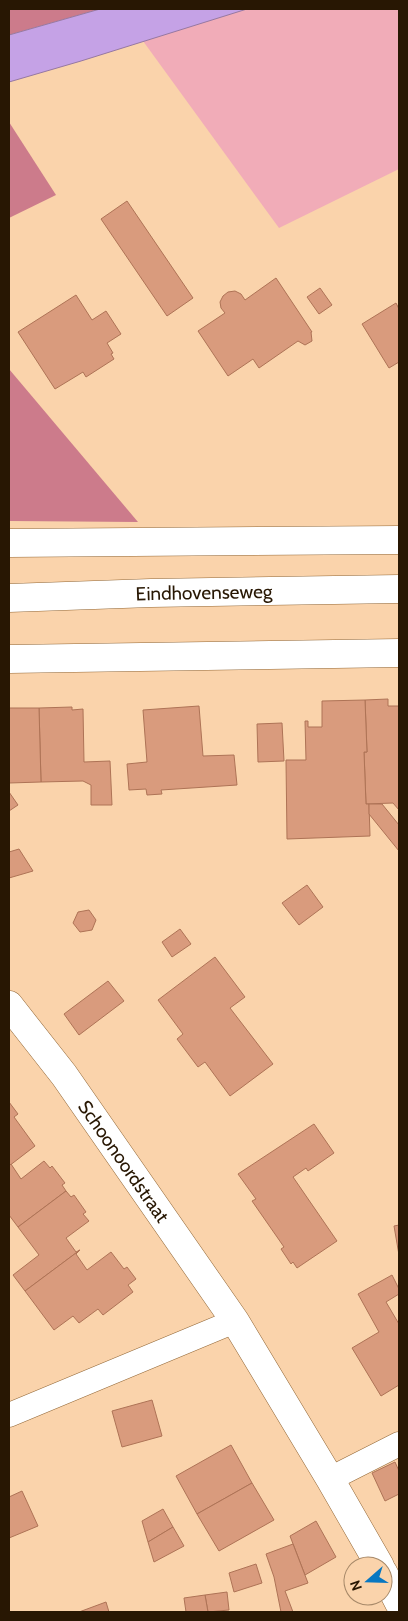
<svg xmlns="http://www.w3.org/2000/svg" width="408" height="1621" viewBox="0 0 408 1621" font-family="Cabin,sans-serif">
  <rect width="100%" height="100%" fill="#fad3ab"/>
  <path fill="#f1acb8" d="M247 9H399V169L279 228 143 41Z"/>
  <g fill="#cc7b8b">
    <path d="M9 9H100L9 35Z"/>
    <path d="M9 122 56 195 9 218Z"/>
    <path d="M9 369 138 522 9 521Z"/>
  </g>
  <path fill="#c5a2e6" stroke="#9678a2" d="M100 9H247L81 61 9 82V35Z"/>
  <g fill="#d99b7d" stroke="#ae7356">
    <path d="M127 201 193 298 167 316 101 219Z"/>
    <path d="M276 278 312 332H311L312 341 305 345 298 341 259 368 253 359 228 376 198 331 225 313 221 308 220 302 223 296 228 292 235 291 241 294 245 300Z"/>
    <path d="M320 288 332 305 319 314 307 297Z"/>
    <path d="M76 295 92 320 106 311 121 334 107 343 113 353 111 354 114 359 86 377 83 372 55 389 18 332Z"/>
    <path d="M396 303 399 309V362L389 368 362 324Z"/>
    <path d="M388 699V706H399V810L393 803 366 804 364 752H367L365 700Z"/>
    <path d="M365 700 367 752H364L366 804H369L370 836 287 839 286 760H306L305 721H308V727H322V701Z"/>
    <path d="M199 706 203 756 234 755 237 785 161 790 162 794 147 795 146 789 129 790 127 764 147 762 143 710Z"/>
    <path d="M72 707V710L83 709 84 762 110 761 112 805H91V785L83 781 41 782 39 708Z"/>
    <path d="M9 708H39L41 782 9 783Z"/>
    <path d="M282 723 284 761 258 762 257 724Z"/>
    <path d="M9 792 18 805 9 811Z"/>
    <path d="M369 804H382L399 825V851L369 814Z"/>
    <path d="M19 849 33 871 9 878V852Z"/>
    <path d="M307 885 323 907 299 925 282 903Z"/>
    <path d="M89 910 96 920 92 930 80 932 73 923 78 912Z"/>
    <path d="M180 929 191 944 172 957 162 942Z"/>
    <path d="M215 957 245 997 230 1008 273 1064 230 1096 205 1062 198 1067 177 1039 183 1034 158 1000Z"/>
    <path d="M108 981 124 1001 79 1035 64 1014Z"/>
    <path d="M9 1102 18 1114 14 1117 35 1146 9 1166Z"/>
    <path d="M314 1124 334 1153 308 1171 306 1168 293 1177 337 1241 297 1268 293 1262 291 1264 281 1249 284 1247 252 1201 256 1199 238 1174Z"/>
    <path d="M44 1161 50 1168 52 1166 65 1183 62 1185 66 1191 18 1227 9 1215V1166L11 1164 21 1179Z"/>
    <path d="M66 1191 71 1197 74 1195 86 1212 83 1214 89 1221 66 1238 76 1252 80 1250 25 1291 13 1275 39 1255 18 1227Z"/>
    <path d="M399 1225V1255L394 1226Z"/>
    <path d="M80 1250 76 1254 87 1270 111 1252 124 1269 127 1267 136 1279 128 1285 133 1292 103 1315 98 1309 79 1323 73 1316 54 1330 25 1291Z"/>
    <path d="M392 1275 399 1289V1294L386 1302 399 1324V1385L381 1396 352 1348 379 1332 358 1294Z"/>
    <path d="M152 1400 162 1436 122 1447 112 1411Z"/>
    <path d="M231 1445 252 1483 197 1514 176 1476Z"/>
    <path d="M395 1462 399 1471V1494L385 1501 372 1473Z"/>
    <path d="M252 1483 274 1520 219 1551 197 1514Z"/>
    <path d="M22 1491 38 1526 9 1538V1497Z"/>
    <path d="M163 1509 173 1527 148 1542 142 1521Z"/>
    <path d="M316 1521 336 1557 305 1575 290 1536Z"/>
    <path d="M173 1527 184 1546 154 1562 148 1542Z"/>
    <path d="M293 1544 308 1583 285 1591 293 1612H281L274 1577 266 1554Z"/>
    <path d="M256 1564 262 1583 234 1592 229 1573Z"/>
    <path d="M227 1592 229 1610 208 1612 205 1595Z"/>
    <path d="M205 1595 208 1612H186L184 1598Z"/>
    <path d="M106 1602 109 1612H79Z"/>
  </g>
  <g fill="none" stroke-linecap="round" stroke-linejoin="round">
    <defs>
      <g id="service">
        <path d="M9 1415 235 1321"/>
        <path d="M330 1479 399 1444"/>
      </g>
      <g id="minor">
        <path d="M9 543 399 540"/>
        <path d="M9 659 399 653"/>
        <path id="s1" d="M9 1005 64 1075 235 1321 330 1479 380 1566"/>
        <path d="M383 1572 399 1603"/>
      </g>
      <g id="secondary">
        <path id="s2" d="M9 598 151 593 399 589"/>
      </g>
    </defs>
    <use href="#service" stroke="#936837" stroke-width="25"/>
    <use href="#minor" stroke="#936837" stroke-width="29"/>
    <use href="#secondary" stroke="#936837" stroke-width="29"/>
    <use href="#service" stroke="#fff" stroke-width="24"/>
    <use href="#minor" stroke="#fff" stroke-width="28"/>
    <use href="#secondary" stroke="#fff" stroke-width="28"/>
  </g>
  <g text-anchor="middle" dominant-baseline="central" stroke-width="4" stroke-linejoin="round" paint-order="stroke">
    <g font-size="19" fill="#281703" stroke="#fad3ab">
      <text stroke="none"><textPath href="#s2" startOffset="195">Eindhovenseweg</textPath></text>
      <text stroke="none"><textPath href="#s1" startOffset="194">Schoonoordstraat</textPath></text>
    </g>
  </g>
  <rect width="408" height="1621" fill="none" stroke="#281703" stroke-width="20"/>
  <g transform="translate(368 1581) rotate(250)"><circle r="24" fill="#fad3ab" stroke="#a68868"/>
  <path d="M0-4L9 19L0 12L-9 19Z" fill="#0877c1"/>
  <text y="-8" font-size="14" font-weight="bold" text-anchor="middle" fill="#281703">N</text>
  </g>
</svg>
